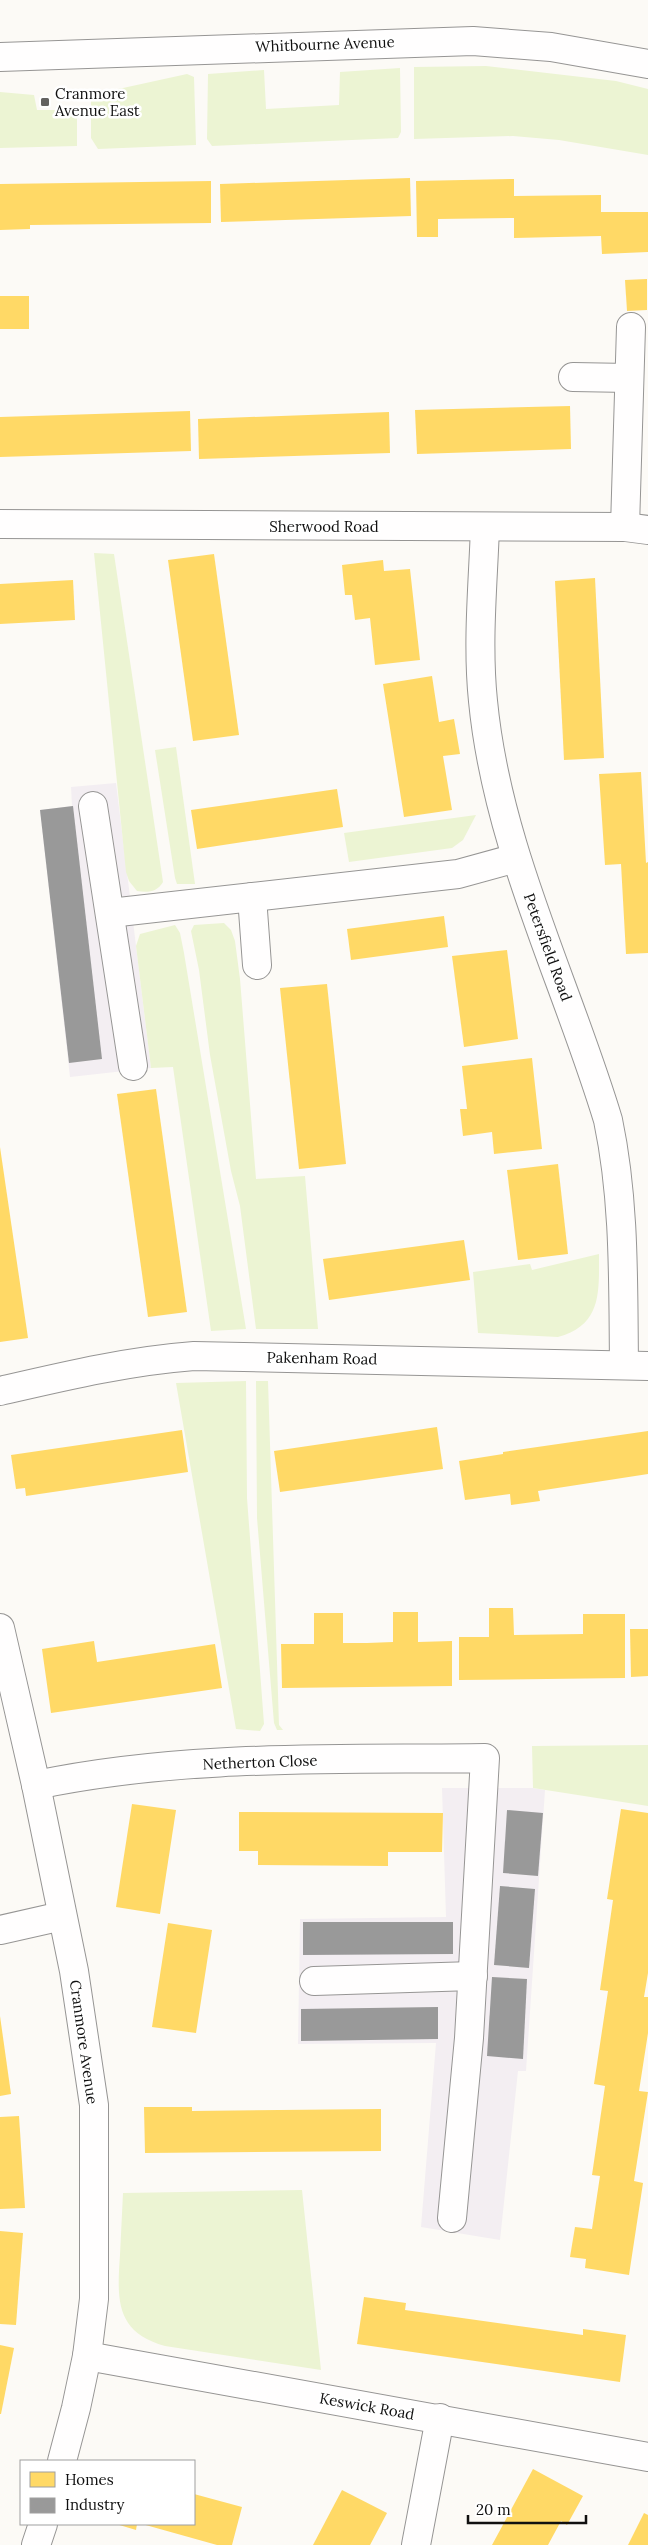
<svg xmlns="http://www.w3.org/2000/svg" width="648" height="2545" viewBox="0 0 648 2545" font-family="Lora,serif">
  <rect width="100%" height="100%" fill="#fcfaf6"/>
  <g fill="#f3eef2">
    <path d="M116 783 151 1068 70 1077 40 810 72 806 71 787Z"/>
    <path d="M442 1788H533L545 1790 526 2071H518L500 2240 421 2227 436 2043 298 2044 300 1919 446 1917Z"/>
  </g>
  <g fill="#ecf4d3">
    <path d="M486 66 616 81 648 89V155L559 140 513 136 414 139V67Z"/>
    <path d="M400 68 401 132 398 138 212 146 207 139 208 74 264 70 266 109 339 105 340 72Z"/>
    <path d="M187 74 194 77 196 145 98 149 91 138V95Z"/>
    <path d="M0 92 34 95 37 110H77V146L0 148Z"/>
    <path d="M94 553 114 554 163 882C157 892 148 893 137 891L129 881 126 872Z"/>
    <path d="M176 747 195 884H177L175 878 155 750Z"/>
    <path d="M476 815 463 840 452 848 349 862 344 833Z"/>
    <path d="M224 923 231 930 235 941 240 979 256 1179 305 1176 318 1329H256L240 1206 231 1171 210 1055 199 970 191 931 194 925Z"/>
    <path d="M175 925 180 933 184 953 246 1329 211 1331 173 1067 151 1068 136 946 140 934Z"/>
    <path d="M599 1254C599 1292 602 1325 558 1337L478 1333 473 1272 530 1264 532 1270Z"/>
    <path d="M246 1381 247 1498 264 1724 260 1731 236 1729 176 1383Z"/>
    <path d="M256 1381H268L279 1725 283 1730H277L274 1723 257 1518Z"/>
    <path d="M648 1745V1806L533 1788 532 1746Z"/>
    <path d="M302 2190 321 2370 165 2346C115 2332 117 2299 120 2255 121 2234 122 2214 123 2193Z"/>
  </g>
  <g fill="#ffd966">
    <path d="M410 178 411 216 221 222 220 184Z"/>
    <path d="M514 179V196L601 195V212H648V252L602 254 601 236 514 238V218L438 219V237H417L416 181Z"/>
    <path d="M211 181V223L30 225V229L0 230V184Z"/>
    <path d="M647 279V310L627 311 625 280Z"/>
    <rect x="0" y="296" width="29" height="33"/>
    <path d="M570 406 571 449 417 454 415 410Z"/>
    <path d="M190 411 191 451 0 457V417Z"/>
    <path d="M389 412 390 453 199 459 198 419Z"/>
    <path d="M214 554 239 735 193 741 168 560Z"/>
    <path d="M383 560 384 571 410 569 420 660 375 665 370 618 355 620 352 595H345L342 565Z"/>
    <path d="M595 578 604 758 564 760 555 581Z"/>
    <path d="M73 580 75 620 0 624V584Z"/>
    <path d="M432 676 439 722 454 719 460 754 443 756 452 810 404 817 383 684Z"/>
    <path d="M641 772 646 863 648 862V953L626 954 621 864 605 865 599 774Z"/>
    <path d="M337 789 343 827 197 849 191 810Z"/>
    <path d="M444 916 448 947 351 960 347 929Z"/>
    <path d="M507 950 518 1039 464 1047 452 956Z"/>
    <path d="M327 984 346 1164 299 1169 280 988Z"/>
    <path d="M532 1058 542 1149 494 1154 492 1132 463 1136 460 1109H467L462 1066Z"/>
    <path d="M156 1089 187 1312 148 1317 117 1094Z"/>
    <path d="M0 1147 28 1338 0 1342Z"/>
    <path d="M558 1164 568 1254 518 1260 507 1170Z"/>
    <path d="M464 1240 470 1280 329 1300 323 1259Z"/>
    <path d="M437 1427 443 1469 280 1492 274 1451Z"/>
    <path d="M182 1430 188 1472 26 1496 25 1488 16 1489 11 1455Z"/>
    <path d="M648 1431V1474L538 1491 540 1501 511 1505 510 1494 465 1500 459 1461 503 1454V1452Z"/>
    <path d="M489 1608H513L514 1635 583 1634V1614H625V1678L459 1680V1637H489Z"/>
    <path d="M393 1612H418V1642L452 1641V1686L282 1688 281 1644H314V1613H343V1643H367L393 1642Z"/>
    <path d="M630 1629H648V1676L631 1677Z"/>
    <path d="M94 1641 97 1662 215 1644 222 1688 51 1713 42 1649Z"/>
    <path d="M132 1804 176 1810 160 1914 116 1907Z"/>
    <path d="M621 1809 648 1813V1973L644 1997H648V2033L639 2091 648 2092 634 2181 643 2183 629 2275 585 2268 586 2259 570 2257 575 2227 592 2229 600 2176 592 2175 605 2086 594 2084 608 1991 600 1990 613 1900 607 1899Z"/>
    <path d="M239 1812 443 1813 442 1852H388V1866L258 1865V1851H239Z"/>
    <path d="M168 1923 212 1930 196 2033 152 2027Z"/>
    <path d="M0 2016 11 2094 0 2096Z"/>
    <path d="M144 2107H192V2111L381 2109V2151L145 2153Z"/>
    <path d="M19 2116 25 2208 0 2209V2117Z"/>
    <path d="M0 2231 23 2233 16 2325 0 2324Z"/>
    <path d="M364 2297 406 2303 405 2310 583 2335V2329L626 2335 620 2382 357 2344Z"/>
    <path d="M0 2345 14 2348 1 2414H0Z"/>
    <path d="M533 2469 583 2496 567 2525 561 2521 548 2545H492Z"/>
    <path d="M342 2490 387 2513 370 2545H313Z"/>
    <path d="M194 2494 242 2507 232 2545H217L142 2524H194Z"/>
    <path d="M644 2513 648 2515V2545H628Z"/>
    <path d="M116 2524H137L136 2530Z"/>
  </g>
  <g fill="#999">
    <path d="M73 806 102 1059 69 1063 40 810Z"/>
    <path d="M507 1810 543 1813 538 1876 503 1873Z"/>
    <path d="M500 1886 535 1889 529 1968 494 1965Z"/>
    <path d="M303 1922H453V1954L303 1955Z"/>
    <path d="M492 1977 527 1979 523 2059 487 2056Z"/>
    <path d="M438 2007V2039L301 2041V2009Z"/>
  </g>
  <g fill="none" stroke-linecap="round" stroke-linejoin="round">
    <defs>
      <g id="minor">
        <path d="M0 57 473 41 551 47 648 64"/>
        <path d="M573 377 629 378"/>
        <path d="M0 524 625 527 648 530"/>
        <path d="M485 527C483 584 477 643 483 701 497 847 566 981 608 1120 625 1201 623 1283 624 1365"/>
        <path d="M625 527 631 327"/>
        <path d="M93 806 133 1066"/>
        <path d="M252 897 257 965"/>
        <path d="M110 913 458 874 516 858"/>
        <path d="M0 1391C65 1376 128 1361 194 1356L648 1366"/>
        <path d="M0 1628 36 1785 74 1971 94 2105V2299L87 2356 76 2408 62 2461"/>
        <path d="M36 1785C183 1754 336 1760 485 1758L469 2038 452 2218"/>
        <path d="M0 1930 62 1916"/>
        <path d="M314 1981 473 1976"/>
        <path d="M87 2356 648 2457"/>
        <path d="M36 2545 43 2524"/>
        <path d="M416 2545 440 2418"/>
      </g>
    </defs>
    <use href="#minor" stroke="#969594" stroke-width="30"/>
    <use href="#minor" stroke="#fffefe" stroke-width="28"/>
  </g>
  <rect fill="#636260" stroke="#fff" stroke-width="2" x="40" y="97" width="10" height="10" rx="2.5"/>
  <g text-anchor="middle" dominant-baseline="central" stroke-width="5" stroke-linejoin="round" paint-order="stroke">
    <g font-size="15" fill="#101010" stroke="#fff">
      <text transform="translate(325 44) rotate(-2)">Whitbourne Avenue</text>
      <text x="324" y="526">Sherwood Road</text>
      <text transform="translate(548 947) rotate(70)">Petersfield Road</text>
      <text transform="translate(322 1358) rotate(1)">Pakenham Road</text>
      <text transform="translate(260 1762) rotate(-2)">Netherton Close</text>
      <text transform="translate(84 2042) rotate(82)">Cranmore Avenue</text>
      <text transform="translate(367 2406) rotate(10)">Keswick Road</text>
    </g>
    <g font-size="15" fill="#101010" stroke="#fff" text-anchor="start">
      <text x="55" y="93">Cranmore<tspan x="55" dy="17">Avenue East</tspan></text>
    </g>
  </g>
  <rect x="20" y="2460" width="175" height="65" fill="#ffffff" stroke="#9f9f9f"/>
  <rect x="30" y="2472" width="25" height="15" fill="#ffd966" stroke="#9f9f9f"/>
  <text x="65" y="2485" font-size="15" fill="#101010">Homes</text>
  <rect x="30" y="2498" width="25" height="15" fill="#999999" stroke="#9f9f9f"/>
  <text x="65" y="2510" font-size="15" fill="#101010">Industry</text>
  <path d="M468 2515v8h118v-8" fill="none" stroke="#101010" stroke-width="2.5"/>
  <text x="476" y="2515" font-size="15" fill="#101010" stroke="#ffffff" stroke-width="4" paint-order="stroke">20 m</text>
</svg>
